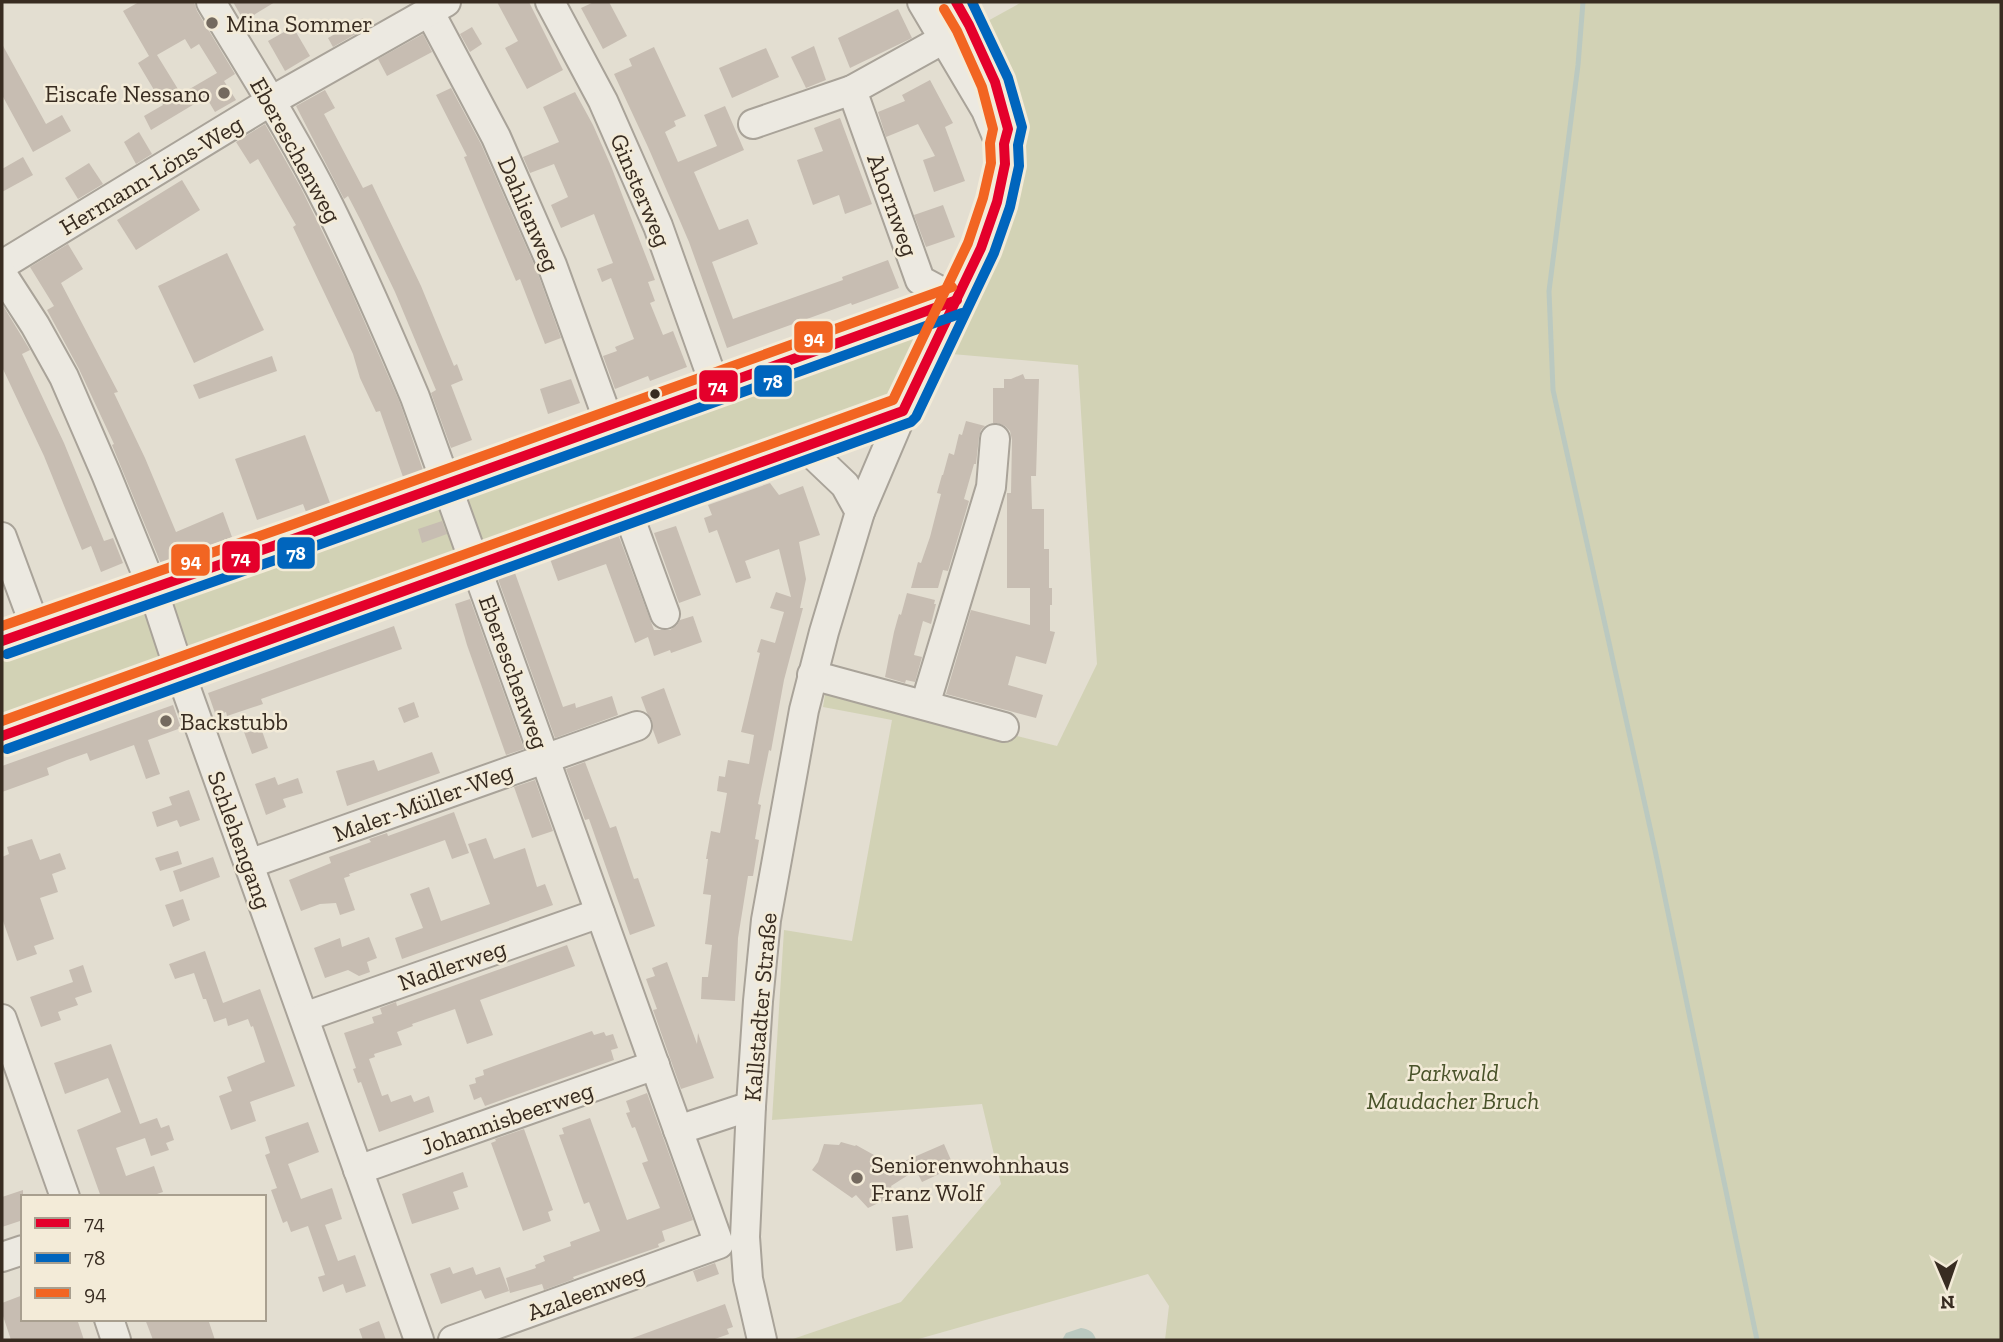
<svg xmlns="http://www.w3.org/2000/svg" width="2003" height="1342" viewBox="0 0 2003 1342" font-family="'Zilla Slab',serif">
  <rect width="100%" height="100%" fill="#e3ded1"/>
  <g fill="#d2d2b5">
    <path d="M1022 2H2001V1340H1165L1169 1306 1148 1274 915 1340H790L901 1302 1001 1184 982 1104 772 1120 784 930 852 941 892 720 823 707 826 688 1057 746 1097 664 1078 365 952 354 1015 216 1022 136 1012 87 975 28Z"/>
    <path d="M957 300 903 411 2 736V641Z"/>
  </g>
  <path fill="#bbc9c0" d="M1081 1328C1089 1329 1094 1332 1096 1340H1062L1066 1333Z"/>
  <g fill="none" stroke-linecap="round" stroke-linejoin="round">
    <path stroke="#bbc9c0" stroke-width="5" d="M1583 2 1578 65 1549 291 1553 390 1655 850 1757 1340"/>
  </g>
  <g fill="#c7bdb2" fill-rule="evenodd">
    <path d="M139 2H194L197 11 235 74 224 81 236 100 215 112 206 97 151 130 144 116 163 105 138 63 149 56 123 11ZM185 39 191 49 199 44 217 73 181 94 157 55Z"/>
    <path d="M233 2H275L244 21Z"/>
    <path d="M497 2H529L563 70 527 89 505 48 518 41Z"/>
    <path d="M594 2H609L627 36 603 49 581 8Z"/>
    <path d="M898 9 912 38 850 68 838 38Z"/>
    <path d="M363 18 368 27 333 47 328 38Z"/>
    <path d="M293 27 310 56 285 71 268 41Z"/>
    <path d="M472 27 482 44 470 52 460 34Z"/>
    <path d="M423 34 432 52 387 76 378 59Z"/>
    <path d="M2 44 46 124 62 115 71 131 33 152 2 95Z"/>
    <path d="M814 46 826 80 806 88 791 57Z"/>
    <path d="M654 47 686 116 674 121 676 126 665 132 678 162 717 146 704 115 725 106 744 150 694 172 719 230 748 219 758 244 712 262 733 319 843 280 842 277 888 260 899 288 852 305 851 303 727 348 689 242 648 147 614 74 632 66 629 59Z"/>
    <path d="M766 48 779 77 732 98 719 68Z"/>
    <path d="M930 80 953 123 945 127 965 181 934 192 923 160 935 156 918 124 886 137 878 112 905 101 902 95Z"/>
    <path d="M451 88 481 144 537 271 561 338 545 344 520 279 516 281 464 157 467 156 436 95Z"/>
    <path d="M325 90 335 108 324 114 363 188 372 184 421 286 454 366 457 364 463 380 451 385 472 440 451 448 431 393 436 390 395 292 361 221 348 196 344 199 296 106Z"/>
    <path d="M575 92 593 125 611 166 655 280 648 282 655 301 650 303 663 335 673 331 687 367 650 381 648 376 615 389 603 356 617 351 615 347 634 339 611 278 602 282 597 269 613 263 594 214 561 228 551 205 568 197 554 164 530 173 523 157 559 142 543 107Z"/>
    <path d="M840 118 872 204 845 214 839 195 813 205 797 160 823 151 814 128Z"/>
    <path d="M265 124 301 188 348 284 400 403 423 470 403 477 380 411 376 412 360 378 353 354 342 330 293 227 296 225 258 159 250 164 236 142Z"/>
    <path d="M139 132 152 154 136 164 124 142Z"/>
    <path d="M23 157 33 175 2 192V169Z"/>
    <path d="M89 163 103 184 78 199 65 178Z"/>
    <path d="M182 180 200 210 136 250 117 220Z"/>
    <path d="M943 205 955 237 926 247 914 215Z"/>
    <path d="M68 244 83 269 61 283 118 392 114 393 145 458 176 532 223 512 232 537 161 564 112 445 114 444 79 369 47 310 54 306 30 267Z"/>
    <path d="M227 253 264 330 194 363 158 286Z"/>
    <path d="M2 304 30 350 22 354 64 443 104 541 113 538 123 563 101 572 91 546 82 550 44 456 2 367Z"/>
    <path d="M272 356 277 371 199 399 193 385Z"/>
    <path d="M1023 374 1025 379H1039L1036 476H1031L1032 509H1044V549H1049V588H1052V605H1050V631L1055 632 1046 664 1016 656 1008 685 1043 695 1036 718 946 694 971 610 1030 625V588H1007V493H1011L1012 440 1010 431 1005 426 997 423H993V388H1004V379H1011Z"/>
    <path d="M571 379 580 403 548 414 540 389Z"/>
    <path d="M966 421 985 426 981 430 979 437 976 464H974L964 499 969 501 948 571 943 570 938 588H911L918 562 921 563 930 537 941 494 937 493 942 475H943L949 453 954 455 959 434 962 435Z"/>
    <path d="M305 435 330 503 306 512 303 504 257 520 235 459Z"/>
    <path d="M770 483 779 495 803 486 820 535 799 542 806 579 800 608H803L784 680 771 751 769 750 758 804 761 805 755 839 759 840 753 876H748L738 938 735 1001 701 999 702 977H708L712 945 705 944 711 895 703 894 708 859H706L711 831 720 833 727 793 717 791 719 776 725 777 728 760 749 764 754 735 741 732 760 653 757 652 761 639 775 643 784 612 770 608 776 592 791 597 779 549 745 561 751 578 736 583 717 530 709 533 704 518 712 515 708 505Z"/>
    <path d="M442 521 447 534 422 543 418 529Z"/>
    <path d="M676 526 701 595 679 603 654 533Z"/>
    <path d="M618 534 654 630H670L677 625 680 620 693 616 702 642 671 653 670 650 654 656 648 637 635 643 606 564 558 581 550 559Z"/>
    <path d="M515 573 563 707 575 703 576 708 612 696 618 715 555 738 498 579Z"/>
    <path d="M907 593 935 600 934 604H936L931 624 923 621 914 655 922 657 915 682 906 680 905 683 885 677 894 632 899 614 901 615Z"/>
    <path d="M470 599 524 749 506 755 467 645 455 604Z"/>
    <path d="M394 626 402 649 261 699 263 704 227 716 226 712 216 716 208 693Z"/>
    <path d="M664 688 681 735 658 744 653 730 652 720 647 713 641 697Z"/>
    <path d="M414 702 419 717 404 723 398 708Z"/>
    <path d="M173 705 181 728 148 740 160 774 146 779 134 745 90 761 87 753 67 760 47 768 49 775 2 792V766Z"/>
    <path d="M262 731 268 748 252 754 244 732Z"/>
    <path d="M432 752 440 773 347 806 336 771 374 760 378 771Z"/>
    <path d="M585 762 610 828 616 826 634 879 638 878 655 926 630 935 589 819 585 820 566 769Z"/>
    <path d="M275 777 278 785 298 778 303 793 283 799 286 807 266 815 255 784Z"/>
    <path d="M535 780 553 831 532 838 514 787Z"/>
    <path d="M189 790 200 820 180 827 177 820 157 827 152 812 172 805 169 797Z"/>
    <path d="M454 812 469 853 452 859 445 840 349 874 350 876 344 878 355 910 340 915 336 903 320 904 301 911 289 880 331 863 329 857 371 842 369 839 387 833 388 836Z"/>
    <path d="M486 838 494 859 525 848 537 887 545 884 553 905 402 959 395 938 423 928 410 894 429 887 441 921 490 904 468 844Z"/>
    <path d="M32 839 40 860 60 853 66 869 52 874 58 892 40 898 54 939 34 946 37 954 17 961 2 918V857L9 854 7 847Z"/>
    <path d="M178 851 182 864 160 871 155 858Z"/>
    <path d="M213 857 220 877 180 892 173 871Z"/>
    <path d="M183 899 190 920 173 927 165 905Z"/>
    <path d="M369 937 377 958 367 962 370 972 359 976 348 970 325 978 314 948 340 938 342 947Z"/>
    <path d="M567 945 575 966 480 1000 493 1035 467 1044 455 1009 412 1024 413 1026 397 1032 402 1045 374 1054 375 1057 369 1059 382 1096 388 1094 391 1102 411 1095 414 1102 429 1096 434 1112 379 1132 361 1082 358 1083 353 1069 356 1068 344 1033 374 1023 372 1017 382 1014 380 1008 396 1002 397 1006Z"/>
    <path d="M205 951 223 1003 260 989 295 1086 250 1102 256 1121 231 1130 219 1096 232 1091 227 1077 265 1062 253 1026 251 1027 248 1019 228 1026 226 1018 214 1022 206 999H203L194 973 175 979 169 964Z"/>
    <path d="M667 962 697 1044 698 1033 714 1078 681 1089 653 1010 657 1009 646 979 655 976 652 968Z"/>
    <path d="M83 965 92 992 75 998 78 1005 58 1012 61 1020 41 1027 30 997 73 982 69 970Z"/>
    <path d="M592 1031 594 1035 604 1032 606 1036 613 1034 618 1048 611 1050 614 1060 485 1106 481 1097 474 1100 469 1085 476 1083 475 1078 484 1075 483 1070Z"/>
    <path d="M111 1044 140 1124 157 1118 161 1128 169 1125 174 1140 166 1143 169 1150 151 1156 145 1138 116 1148 126 1176 154 1166 163 1192 148 1197H101L77 1130 121 1112 108 1078 65 1094 54 1063Z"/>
    <path d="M647 1093 693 1220 662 1231 665 1241 658 1244 659 1247 573 1277 574 1279 544 1290 542 1284 510 1293 506 1278 536 1268 535 1265 545 1261 543 1256 571 1246 570 1242 600 1231 589 1202 584 1204 559 1135 564 1134 562 1128 590 1118 627 1220 660 1208 642 1163 648 1161 635 1127 632 1128 626 1113 630 1112 626 1101Z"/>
    <path d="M308 1122 319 1152 288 1164 301 1199 332 1188 342 1219 325 1225 338 1261 355 1255 366 1286 346 1293 343 1284 323 1292 318 1277 325 1275 308 1226 291 1232 287 1221 283 1223 271 1190 277 1188 265 1155 270 1153 265 1137Z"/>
    <path d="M524 1129 553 1210 548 1212 551 1221 523 1231 491 1143 496 1141 495 1139Z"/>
    <path d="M841 1142 855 1146 856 1145 874 1155 891 1167 944 1144 954 1167 922 1182 916 1170 891 1186 895 1195 868 1208 856 1195 852 1198 812 1170 818 1162 824 1144 839 1145Z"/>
    <path d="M463 1172 468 1187 453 1192 459 1209 412 1224 402 1194Z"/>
    <path d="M23 1190V1220L2 1227V1197Z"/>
    <path d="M908 1215 913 1248 896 1251 892 1217Z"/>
    <path d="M715 1263 719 1274 697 1282 693 1271Z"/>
    <path d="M450 1267 453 1274 473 1267 476 1275 500 1267 509 1291 485 1299 481 1290 441 1304 430 1274Z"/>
    <path d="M23 1295V1319H77L84 1340H11L2 1313V1303Z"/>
    <path d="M725 1304 733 1327 727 1329 729 1334 712 1340H630V1339Z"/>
    <path d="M145 1319H208L215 1340H153Z"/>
    <path d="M379 1321 386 1340H363L359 1329Z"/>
  </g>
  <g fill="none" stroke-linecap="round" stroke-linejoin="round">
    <defs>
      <g id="minor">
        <path d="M211 2C251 69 294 136 329 206 360 269 388 333 415 397L719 1244 453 1340"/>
        <path d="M550 2 603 101 658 226 715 386"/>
        <path d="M922 2 986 110 996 134"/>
        <path d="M429 11 496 137 552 265 610 425"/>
        <path d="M852 90 920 280 957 300"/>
        <path d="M753 124 852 90 969 25"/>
        <path d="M2 265 271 101 446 2"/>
        <path d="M2 274 35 325 64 377 106 474 152 587 180 672 419 1340"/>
        <path d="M803 445 845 485 860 512"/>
        <path d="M627 510 665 614"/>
        <path d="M2 537 36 629"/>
        <path d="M2 641 299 537 957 300"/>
        <path d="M812 675 1004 727"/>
        <path d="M925 705 991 487 995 439"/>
        <path d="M2 736 903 411"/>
        <path d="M249 864 637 726"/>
        <path d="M304 1017 600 913"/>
        <path d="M2 1019 65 1197"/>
        <path d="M678 1130 751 1106"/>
        <path d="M358 1170 655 1065"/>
        <path d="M2 1257 23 1250"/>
        <path d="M109 1319 116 1340"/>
        <path d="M762 1340 748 1279 745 1237 751 1106 758 1001 766 920 804 710 824 632 860 512 903 411 981 248 997 202 1005 164 1004 144 1008 129 995 82 969 25 956 2"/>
      </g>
    </defs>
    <use href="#minor" stroke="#a9a399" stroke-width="32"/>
    <use href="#minor" stroke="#ece9e1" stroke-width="28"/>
    <defs>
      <g id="bus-1">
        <path d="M2 641 299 537 957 300"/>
        <path d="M2 736 903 411 981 248 997 202 1005 164 1004 144 1008 129 995 82 969 25 956 2"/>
      </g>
      <g id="bus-2">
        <path d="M7 654 304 550 962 313"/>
        <path d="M7 749 911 422 916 417 994 253 1010 207 1019 166 1018 145 1022 127 1008 78 972 2"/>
      </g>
      <g id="bus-3">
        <path d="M2 626 294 524 952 287"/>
        <path d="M2 721 893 400 968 243 983 198 991 163 990 143 993 129 982 87 957 31 944 9"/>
      </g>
    </defs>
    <use href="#bus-1" stroke="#f3ebd8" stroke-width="16"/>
    <use href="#bus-2" stroke="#f3ebd8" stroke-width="16"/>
    <use href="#bus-3" stroke="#f3ebd8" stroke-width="16"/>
    <use href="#bus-1" stroke="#e4002b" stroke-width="10"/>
    <use href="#bus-2" stroke="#0065bd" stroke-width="10"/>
    <use href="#bus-3" stroke="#f26522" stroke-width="10"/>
  </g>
  <g fill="#746a5f" stroke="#f3ebd8" stroke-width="2.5">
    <circle cx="212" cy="23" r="7"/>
    <circle cx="224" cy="93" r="7"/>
    <circle cx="166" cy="721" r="7"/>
    <circle cx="857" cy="1178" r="7"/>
  </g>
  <circle fill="#382c21" stroke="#f3ebd8" stroke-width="2.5" cx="655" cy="394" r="6"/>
  <g text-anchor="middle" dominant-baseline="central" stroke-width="5" stroke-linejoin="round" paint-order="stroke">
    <g font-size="24" fill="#382c21" stroke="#f3ebd8" text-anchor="start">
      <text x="226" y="23">Mina Sommer</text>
      <text x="210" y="93" text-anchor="end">Eiscafe Nessano</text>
      <text x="180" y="721">Backstubb</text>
      <text x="871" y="1164">Seniorenwohnhaus<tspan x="871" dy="28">Franz Wolf</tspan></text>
    </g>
    <g font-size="24" fill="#382c21" stroke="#f3ebd8">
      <text transform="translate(296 150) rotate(61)">Ebereschenweg</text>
      <text transform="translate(151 175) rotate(-31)">Hermann-Löns-Weg</text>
      <text transform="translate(641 190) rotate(67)">Ginsterweg</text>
      <text transform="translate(893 205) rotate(70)">Ahornweg</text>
      <text transform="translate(529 214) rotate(67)">Dahlienweg</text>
      <text transform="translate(514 672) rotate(70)">Ebereschenweg</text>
      <text transform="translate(423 802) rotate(-20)">Maler-Müller-Weg</text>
      <text transform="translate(240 840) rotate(70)">Schlehengang</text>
      <text transform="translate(452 965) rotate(-19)">Nadlerweg</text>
      <text transform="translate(760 1007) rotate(-85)">Kallstadter Straße</text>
      <text transform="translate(507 1118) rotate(-19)">Johannisbeerweg</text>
      <text transform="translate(586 1292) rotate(-20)">Azaleenweg</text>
    </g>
    <g font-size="24" font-style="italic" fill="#49532a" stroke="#f3ebd8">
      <text x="1453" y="1072">Parkwald<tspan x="1453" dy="28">Maudacher Bruch</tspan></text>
    </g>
  </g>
  <g stroke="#f3ebd8" stroke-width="2.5">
    <rect x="793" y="320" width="41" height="34" rx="7" fill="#f26522"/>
    <rect x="753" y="364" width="40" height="34" rx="7" fill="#0065bd"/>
    <rect x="698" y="369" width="41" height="34" rx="7" fill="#e4002b"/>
    <rect x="276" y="536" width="40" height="34" rx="7" fill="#0065bd"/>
    <rect x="221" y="540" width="40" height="34" rx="7" fill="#e4002b"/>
    <rect x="170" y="543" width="41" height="34" rx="7" fill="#f26522"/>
  </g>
  <g font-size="19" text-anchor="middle" font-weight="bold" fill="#fff">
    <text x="814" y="344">94</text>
    <text x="773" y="388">78</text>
    <text x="718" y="393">74</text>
    <text x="296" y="560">78</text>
    <text x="241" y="564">74</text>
    <text x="191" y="567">94</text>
  </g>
  <rect width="2003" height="1342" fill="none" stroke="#382c21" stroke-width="7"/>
  <rect x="21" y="1195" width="245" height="126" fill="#f3ebd8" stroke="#a89f8f" stroke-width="2"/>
  <rect x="35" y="1218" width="35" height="10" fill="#e4002b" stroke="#a89f8f" stroke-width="2"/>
  <text x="84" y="1230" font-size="21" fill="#382c21">74</text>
  <rect x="35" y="1253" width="35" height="10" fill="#0065bd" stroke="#a89f8f" stroke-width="2"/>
  <text x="84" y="1265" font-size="21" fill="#382c21">78</text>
  <rect x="35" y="1288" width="35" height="10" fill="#f26522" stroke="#a89f8f" stroke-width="2"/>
  <text x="84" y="1300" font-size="21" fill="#382c21">94</text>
  <g transform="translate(1947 1286) rotate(178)" stroke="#f3ebd8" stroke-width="5" paint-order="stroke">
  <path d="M0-5L12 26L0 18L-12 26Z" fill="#382c21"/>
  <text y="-10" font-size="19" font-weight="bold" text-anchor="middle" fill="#382c21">N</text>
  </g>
</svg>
